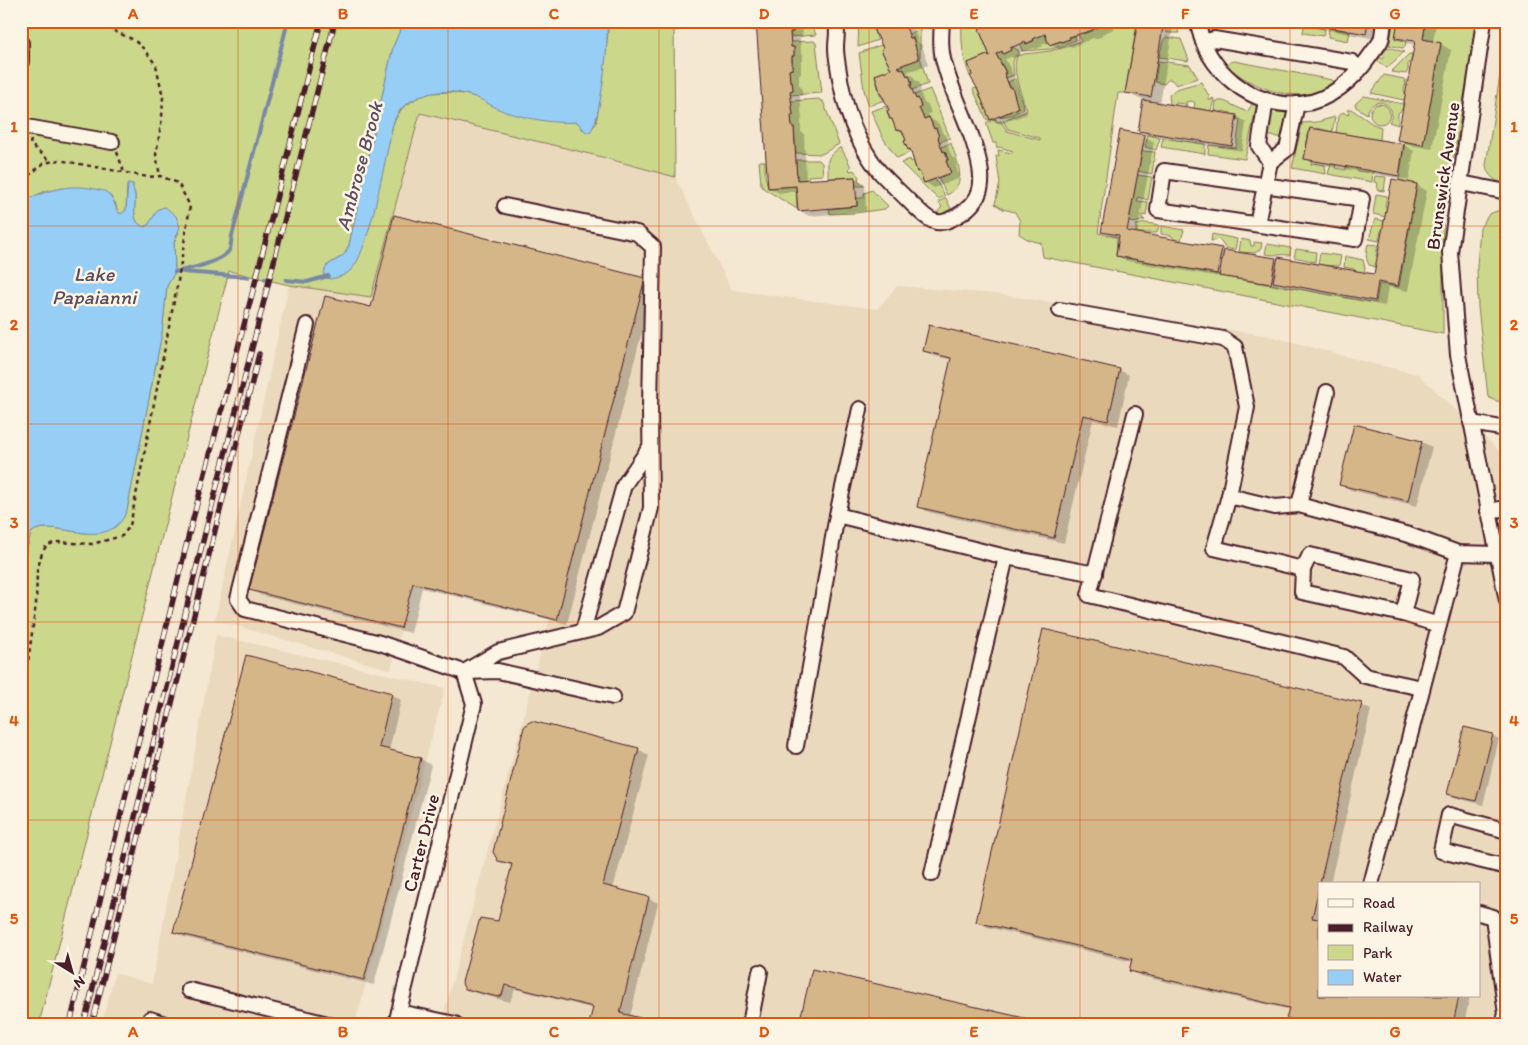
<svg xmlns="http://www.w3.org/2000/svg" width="1528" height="1045" viewBox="0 0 1528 1045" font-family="Itim,sans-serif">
  <rect width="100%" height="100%" fill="#f4e8d3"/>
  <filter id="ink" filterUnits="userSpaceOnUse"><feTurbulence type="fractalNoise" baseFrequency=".02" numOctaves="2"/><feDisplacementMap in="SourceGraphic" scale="10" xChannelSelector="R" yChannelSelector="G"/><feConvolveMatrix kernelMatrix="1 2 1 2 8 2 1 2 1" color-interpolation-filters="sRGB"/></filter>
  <g filter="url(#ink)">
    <g fill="#ebd9bd" fill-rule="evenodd">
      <path d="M420 113 598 156 675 177 732 290 877 309 897 286 997 294 1270 336 1378 365 1418 374 1507 458V1024H441L550 618 412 585 391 670 215 620 289 285 371 297ZM1319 884H1479V996H1319Z"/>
      <path d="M216 635 445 688 355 1024H102L115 973 152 984Z"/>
    </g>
    <g fill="#cbd78b" stroke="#8a7b5b">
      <path d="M21 21H404L393 47 349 245 344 255 326 266 339 277 379 187 393 124 402 108 417 98 431 93 450 92 469 95 577 122 580 124 582 129 588 132 596 124 603 78 608 32 607 21H674L675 177 598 156 420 113 371 297 289 285 229 271 39 1024H21V570L31 533C43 521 74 534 89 533 96 533 103 531 109 530L127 510 162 333 167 286 175 271 174 242 179 232 154 217 149 224 145 227C130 223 136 207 135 195 134 190 132 189 133 184L127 185 126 210 121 214 118 212 115 202 48 190 21 202Z"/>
      <path d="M790 21H811L816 35 790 37V32H793V23Z"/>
      <path d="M859 21H872L874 26 872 27 878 40 858 47Z"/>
      <path d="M974 21H992L979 29 989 54 968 63 972 75 970 76C963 59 961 44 962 25Z"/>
      <path d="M1104 21H1137V24L1125 93H1118L1098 233 1117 237 1116 256 1376 303 1379 284 1399 287 1417 184 1399 180 1405 141 1423 144 1441 43 1423 39 1426 21H1477L1443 222V334L1043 257 1041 243 1029 240 1019 234 1020 221 1015 212 1003 209 995 204 1000 183 996 156H999L998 150 1012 153 1013 151 999 147 997 148 996 143H993L986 123 996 119 997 122 1001 121 1007 131 1040 140V138L1008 129 1003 120 1027 111C1022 95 1011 72 1017 56L1024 54 1051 51 1081 41 1078 34 1083 32 1084 34 1093 30V29Z"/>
      <path d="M1167 21H1175L1179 33H1167L1165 27Z"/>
      <path d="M1394 21H1398L1395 39 1406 41 1405 47 1402 48 1389 45Z"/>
      <path d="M1304 26 1325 29 1323 36 1303 33Z"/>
      <path d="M1329 28 1350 32 1348 41 1328 37Z"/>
      <path d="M920 29V57L928 84 912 90 909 76H907L904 69 897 67 919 59 914 48 916 46 913 38H910L909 34Z"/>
      <path d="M1507 30V185C1496 182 1487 176 1486 165Z"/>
      <path d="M1045 34 1049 45 1061 41 1062 42 1075 36 1076 40 1052 49 1022 51 1020 44 1025 42 1026 44 1034 41 1033 39Z"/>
      <path d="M1166 37 1181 39 1189 60 1187 61 1159 57 1163 41Z"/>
      <path d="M814 41 816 43 822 93 790 95V91L793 90 792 81H790L789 70 793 69 792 56H794V47H791V42Z"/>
      <path d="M881 45 883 48 881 50 891 69 875 75 880 95 884 100 869 106 864 90 859 53Z"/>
      <path d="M1012 47 1018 50 1019 53C1011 58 1013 66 1014 75L1006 78 1004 73 1006 72 996 54 1002 51 1003 54 1011 50 1010 48Z"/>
      <path d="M1388 47 1404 52 1387 68 1377 61 1380 57 1383 59 1385 57 1382 55Z"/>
      <path d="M1409 54H1412L1411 61 1408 64V70L1406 74 1391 72Z"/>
      <path d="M1158 61 1190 65 1198 78 1176 85 1172 80 1169 79 1164 84 1155 82Z"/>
      <path d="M1234 61 1332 80 1336 83C1304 108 1253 89 1227 66L1230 62Z"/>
      <path d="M1384 75 1404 79 1406 83 1404 90 1406 96 1404 100 1371 93Z"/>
      <path d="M1015 79 1024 109 1011 115 998 117 1018 108 1013 96H1015L1008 82Z"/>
      <path d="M1201 82 1209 96V100H1212V98L1214 99 1211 111 1194 108 1195 103 1192 101 1186 102 1187 107H1185V104L1176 103 1175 105 1170 104 1169 95 1176 89Z"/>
      <path d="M977 88 990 120H987L973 89Z"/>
      <path d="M930 89 950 138 939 142 938 138 939 137 936 129H934L929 117 924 119 919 108 921 107 918 98 916 99 914 95Z"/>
      <path d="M1364 96 1403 104 1402 110 1398 113V125L1389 122C1395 113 1391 106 1382 102 1374 102 1369 106 1367 114L1356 107 1355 104Z"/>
      <path d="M819 99 821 101H823L839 144 822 154 796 153 794 127H792L791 115H793L791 101Z"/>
      <path d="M1216 101H1224L1247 112 1253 103 1257 104 1245 159 1208 154 1209 145 1236 148 1240 120 1237 119V117L1231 115V113L1222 111 1220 113 1215 110Z"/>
      <circle cx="1380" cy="114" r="10"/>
      <path d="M886 106 889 119H892L897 130 902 131 906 140 904 141 911 152 897 158 883 138 871 111Z"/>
      <path d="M1270 107 1288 110 1289 111 1284 138 1265 135Z"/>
      <path d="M1351 109 1373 124 1381 127 1380 140 1336 133 1338 116 1344 112 1347 115 1349 113 1347 110Z"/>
      <path d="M1335 117 1332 132 1317 128 1316 131 1309 129 1304 159 1311 160V165L1312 163 1325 165 1326 174 1292 168 1302 123 1317 122Z"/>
      <path d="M1148 134 1160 138 1156 150 1145 147Z"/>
      <path d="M1163 138 1205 144V154L1161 147Z"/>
      <path d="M951 143C957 162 969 183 947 195L938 177 951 173 946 161 948 160 941 147Z"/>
      <path d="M841 147 851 167 849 168 850 171 854 170 859 177 858 180 865 186H856L855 177 828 178C829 160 823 159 841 147Z"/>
      <path d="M1142 151 1155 152 1152 174 1138 171Z"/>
      <path d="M910 159 911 162 914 160 915 162 914 163 917 172 919 171 924 183 935 179 945 196 938 199 901 163Z"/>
      <path d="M796 160H819L822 163 823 175 808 176V180H797Z"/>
      <path d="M759 161H765V175L768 188 796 186 797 209 763 188 761 184Z"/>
      <path d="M1331 164H1336L1335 168 1346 170V166L1357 168V171L1367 172 1368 170 1373 171 1372 182 1328 174Z"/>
      <path d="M1137 175 1152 177 1148 200 1138 197 1137 201 1148 202 1146 216 1142 215V218L1145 220 1134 223 1129 222Z"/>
      <path d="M1375 176 1386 177 1384 191 1377 190 1378 183 1374 182Z"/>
      <path d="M872 190 888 206 885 209 855 213 830 214 829 209 857 206V198H864V193Z"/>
      <path d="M1376 194 1387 196 1385 206 1388 207 1386 217 1373 214Z"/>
      <path d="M946 198 951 209 937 216 935 215 942 207 938 202Z"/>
      <path d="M1497 211 1507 212V402L1496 401 1488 397 1478 307 1477 266 1480 228 1489 214Z"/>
      <path d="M1375 219 1385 221 1383 231H1381L1379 241 1369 239Z"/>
      <path d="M1146 223 1159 225 1157 233H1136V225Z"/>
      <path d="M1161 226 1184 230 1181 240 1176 241 1172 236 1161 234Z"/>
      <path d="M1212 234 1237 239 1235 250 1225 248 1219 239 1211 241Z"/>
      <path d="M1241 239 1250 241 1251 246H1254V242L1262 243 1261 249 1255 253 1239 252Z"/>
      <path d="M1267 244 1291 248 1290 255C1281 254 1273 256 1265 254Z"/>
      <path d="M1368 244 1378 245 1376 256 1379 257 1377 267 1369 265C1365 257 1366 252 1368 244Z"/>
      <path d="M1296 249 1316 252 1315 262 1294 257Z"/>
      <path d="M1320 253 1341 256 1339 266 1318 265Z"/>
      <path d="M1345 256 1363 260 1365 268 1364 274 1355 272 1354 269 1344 267Z"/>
    </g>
    <g fill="#97cef6" stroke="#7888a5">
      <path d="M404 21H607C609 38 601 122 590 132H586L577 122C554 124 529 119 506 112 493 108 482 98 468 95 447 88 421 92 404 106 392 116 391 134 388 148 382 174 368 253 351 270 346 275 337 278 330 279L324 277C323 263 334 263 342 256 346 254 347 249 349 245L393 47Z"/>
      <path d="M128 183 133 184C132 189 134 190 135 195 136 207 130 223 145 227L149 224 158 209 165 207 176 216 180 227 174 242 175 272 167 286 162 333 127 510C109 558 51 514 31 533L21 570V202C47 191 66 183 95 189 98 190 103 190 106 192 114 197 114 205 118 212L121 214 126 210Z"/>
    </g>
    <g fill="#0003">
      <path d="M757 21H799V27L803 29 802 37H800L801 52 803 54V61H801V74L799 75V86L802 88V96H800L802 120H801V132L804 134 806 180 855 178 865 184 866 211 809 216 799 210 798 191 779 193 769 187Z"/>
      <path d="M872 21H913L915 27 914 30 919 43 922 45 928 65 907 72 914 77 915 80 919 82 921 90 920 91 924 103 928 105 931 113 928 114 931 119 939 124 943 134 946 135 949 143 947 144 952 157 954 158 957 165 956 166 960 178 934 188 925 182 921 173 918 171 905 134 898 130 894 120 891 119 892 69Z"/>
      <path d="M995 21H1114L1112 23 1114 29 1102 34 1103 36 1095 39 1093 38 1072 47 1070 46 1060 50 1050 44 1049 42 1042 44 1043 46 1036 49 1034 48 1019 53 1020 55 1014 58 1011 57 1005 59 1015 78 1013 79 1019 93 1021 94 1027 114 1000 124 990 119 992 56Z"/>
      <path d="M1139 21H1174L1160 104 1237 116 1246 122 1242 151 1149 136 1139 131 1144 99 1137 98 1127 92Z"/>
      <path d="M1279 21H1379L1376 39Z"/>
      <path d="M1400 21H1431L1436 24 1433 43 1441 44 1451 50 1432 149 1408 145 1398 139 1416 45 1406 43 1397 37Z"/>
      <path d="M1311 130 1404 145 1414 151 1409 180 1315 164 1306 158Z"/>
      <path d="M1144 136 1154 142 1137 234 1225 251 1275 260 1279 262 1375 276 1417 185 1427 191 1408 291 1388 287 1385 306 1285 287 1279 284 1278 287 1127 261 1117 255 1120 239 1112 237 1102 231Z"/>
      <path d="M644 279 654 285 567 624 422 588 411 633 260 595 250 589 371 309Z"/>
      <path d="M924 351 1119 370 1129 375 1118 426 1093 420 1064 543 928 512 918 506 952 360 934 356Z"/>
      <path d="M1355 426 1422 442 1432 447 1417 506 1351 490 1341 484Z"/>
      <path d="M392 694 401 700 389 751 421 759 431 765 374 985 184 937 174 931Z"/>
      <path d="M1361 705 1371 710 1330 884H1319V996H1470L1464 1024H1300L1288 1018 1290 1010 1140 976 1130 970 1132 962 987 927 977 921Z"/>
      <path d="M532 723 639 750 649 755 613 889 648 898 658 903 630 1017 655 1024H590L594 1009 515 989 510 1002 475 993 465 987 499 923 513 867 499 860Z"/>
      <path d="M1492 735 1499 739 1483 805 1456 798 1449 794Z"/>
    </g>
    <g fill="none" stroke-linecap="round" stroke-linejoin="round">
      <g stroke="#7888a5" stroke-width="4">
        <path d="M175 272C189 269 224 262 230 249 231 245 231 240 232 236L288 21"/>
        <path d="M183 272 248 277"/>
        <path d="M265 279H269"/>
        <path d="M286 280 307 282 328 276"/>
      </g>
    </g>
    <g fill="#d5b689" stroke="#4a1f2b">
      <path d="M756 21 793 22V32H790L791 47H794V56H792V69L789 70 790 81H792L793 90 790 91 793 115H791L792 127H794L797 180 855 177 857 206 798 211 796 186 768 188Z"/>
      <path d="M872 21H906L905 24 910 38H913L919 59 897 67 904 70 907 76 909 75 912 84 910 85 916 99 918 98 921 107 919 108 924 119 929 117 934 129 936 128 939 137 938 138 943 152 945 151 948 160 946 161 951 173 924 183 919 171 917 172 910 149 908 150 904 141 906 140 902 131 896 130 892 119H890L887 111 889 110 883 97 881 95 875 75 891 69 881 50 883 48 877 35 875 34Z"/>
      <path d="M992 21H1104L1105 24 1093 29V30L1069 37 1070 39 1061 42V41L1049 45 1045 34 1033 39 1034 40 1026 44 1025 42 1010 48 1011 50 1003 54 1002 51 996 54 1006 73H1004L1010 88 1012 87 1018 108 990 120 977 88 970 76 972 75 968 63 987 55 990 56 979 29Z"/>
      <path d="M1138 21H1164L1151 97 1125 93Z"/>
      <path d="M1295 21H1368L1366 34Z"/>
      <path d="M1398 21H1426L1423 39 1441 43 1423 145 1397 140 1415 41 1395 38Z"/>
      <path d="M1143 100 1237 115 1232 146 1138 131Z"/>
      <path d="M1310 128 1404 144 1399 176 1304 159Z"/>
      <path d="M1120 130 1145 135 1127 231 1222 248 1217 274 1116 256 1119 235 1101 232Z"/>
      <path d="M1392 179 1417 184 1398 286 1378 282 1375 301 1273 282 1278 257 1374 274Z"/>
      <path d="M394 215 645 278 557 620 413 583 401 628 249 590 325 296 371 307Z"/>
      <path d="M1224 250 1276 258 1271 284 1219 276Z"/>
      <path d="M929 325 1120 369 1108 421 1083 415 1054 538 917 507 951 358 923 351Z"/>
      <path d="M1354 424 1422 441 1408 501 1339 485Z"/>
      <path d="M1043 629 1362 703 1312 918 1319 919V996H1459L1453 1024H1311L1286 1018 1289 1008 1129 971 1132 959 976 922Z"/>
      <path d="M246 655 392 693 379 747 421 758 364 980 173 932Z"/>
      <path d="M532 721 639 748 603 885 649 897 620 1013 653 1021 652 1024H589L593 1007 505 985 502 995 498 997 465 989 463 986 462 982 480 918 498 921 512 864 498 861 493 852 524 727 528 723Z"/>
      <path d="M1464 727 1493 734 1476 801 1447 794Z"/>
      <path d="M812 969 1050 1024H799Z"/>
    </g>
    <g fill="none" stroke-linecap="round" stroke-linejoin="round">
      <defs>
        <g id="minor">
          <path d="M835 21C839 30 836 38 836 47 836 53 837 60 838 66 843 103 855 141 879 171 889 182 900 192 911 203 922 213 933 228 949 220 989 202 985 177 973 141 965 116 952 92 945 66 940 52 941 36 942 21"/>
          <path d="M1198 21C1203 69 1253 109 1301 104 1330 101 1354 79 1370 56 1373 51 1379 45 1381 40 1383 34 1383 27 1384 21"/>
          <path d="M1484 21 1450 252 1458 355 1507 601"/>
          <path d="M1203 42 1214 39 1352 62 1360 69"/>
          <path d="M21 43V62"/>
          <path d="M1266 99 1259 146 1270 162"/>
          <path d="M21 126 112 142"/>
          <path d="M1164 171 1362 199 1355 239 1158 210Z"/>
          <path d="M1461 183 1507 192"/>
          <path d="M1257 224 1270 162 1287 149 1297 104"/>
          <path d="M1060 310 1223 339 1235 347 1247 407 1229 496 1275 507 1299 505"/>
          <path d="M307 325 238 599 245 609 380 643 464 672 498 671 613 697"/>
          <path d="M1327 392 1299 505 1409 535 1458 553 1497 554"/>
          <path d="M860 409 837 515 1006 557"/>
          <path d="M1135 414 1089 595 1344 657 1365 676 1422 688"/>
          <path d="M1471 423 1507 429"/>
          <path d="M1229 496 1214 548 1303 569 1302 592 1403 614 1439 625"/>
          <path d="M1488 511 1507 508"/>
          <path d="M1303 569 1310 555 1412 579 1403 614"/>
          <path d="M583 631 624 485 650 447"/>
          <path d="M464 672 498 652 598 628 624 613 651 508 650 408 653 247 637 233 505 206"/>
          <path d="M796 746 837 515"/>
          <path d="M1507 831 1449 815 1441 851 1507 867"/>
          <path d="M932 874 1006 557 1095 574"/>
          <path d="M1371 884 1458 553"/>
          <path d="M1479 913 1493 917 1506 1014 1503 1024"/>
          <path d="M189 990 328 1024"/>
          <path d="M399 1012 455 1024"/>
          <path d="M149 1024 150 1019 165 1024"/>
          <path d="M396 1024 474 704 464 672"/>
          <path d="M750 1024 760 972"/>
        </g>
      </defs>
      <use href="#minor" stroke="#4a1f2b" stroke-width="18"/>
      <g stroke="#4a1f2b" stroke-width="2.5" stroke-dasharray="4 4" stroke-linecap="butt">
        <path d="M92 21 134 40 145 50 156 65 163 97 162 118 156 155 160 176"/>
        <path d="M31 140 30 144 50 161"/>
        <path d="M117 152 124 172"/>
        <path d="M21 176 27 177 44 163 59 160 148 177 160 176 178 183 190 206 178 281 130 526 122 536 92 544 56 542 46 546 42 553 37 571 36 604 28 662 21 681"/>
      </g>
      <use href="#minor" stroke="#fcf5e5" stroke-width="14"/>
      <defs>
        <g id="rail">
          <path d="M94 1016 259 354"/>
          <path d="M70 1024 188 538 255 283 321 21"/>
          <path d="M84 1024 203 541 335 21"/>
        </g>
      </defs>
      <use href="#rail" stroke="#4a1f2b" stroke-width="5.5"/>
      <use href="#rail" stroke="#fcf5e5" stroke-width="4" stroke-dasharray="11" stroke-linecap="butt"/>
    </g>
  </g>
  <path fill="none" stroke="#e0560e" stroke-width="1" stroke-opacity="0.55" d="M238 21V1024M448 21V1024M659 21V1024M869 21V1024M1080 21V1024M1290 21V1024M21 226H1507M21 424H1507M21 622H1507M21 820H1507"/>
  <g text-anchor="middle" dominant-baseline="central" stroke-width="5" stroke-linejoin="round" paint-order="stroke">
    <g font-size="19" fill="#4a1f2b" stroke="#fcf5e5">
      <text transform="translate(1443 176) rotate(-82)">Brunswick Avenue</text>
      <text transform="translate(421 843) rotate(-76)">Carter Drive</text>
    </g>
    <g font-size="20" font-style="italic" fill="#5d4b5e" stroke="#fcf5e5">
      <text transform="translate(359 166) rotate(-75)">Ambrose Brook</text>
      <text x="94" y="274">Lake<tspan x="94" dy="23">Papaianni</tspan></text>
    </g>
  </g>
  <rect width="1528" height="1045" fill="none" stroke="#fcf5e5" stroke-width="55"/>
  <rect x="1318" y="882" width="162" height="115" fill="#fcf5e5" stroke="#b59f9b"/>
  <rect x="1328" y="899" width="25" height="8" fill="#fcf5e5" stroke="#b59f9b"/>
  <text x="1363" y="908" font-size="15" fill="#4a1f2b">Road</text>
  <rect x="1328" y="924" width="25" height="8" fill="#4a1f2b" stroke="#b59f9b"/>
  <text x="1363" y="932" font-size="15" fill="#4a1f2b">Railway</text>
  <rect x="1328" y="945" width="25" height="15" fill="#cbd78b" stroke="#b59f9b"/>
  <text x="1363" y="958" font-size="15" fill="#4a1f2b">Park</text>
  <rect x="1328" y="970" width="25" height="15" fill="#97cef6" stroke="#b59f9b"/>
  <text x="1363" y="982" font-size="15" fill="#4a1f2b">Water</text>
  <g transform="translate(72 972) rotate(143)" stroke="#fcf5e5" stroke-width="4" paint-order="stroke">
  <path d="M0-4L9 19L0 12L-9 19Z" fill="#4a1f2b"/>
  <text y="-8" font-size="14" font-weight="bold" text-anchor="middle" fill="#4a1f2b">N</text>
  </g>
  <rect x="28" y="28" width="1472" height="990" fill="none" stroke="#e0560e" stroke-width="2"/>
  <g font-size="16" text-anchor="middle" font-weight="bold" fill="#e0560e">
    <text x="133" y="19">A</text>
    <text x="343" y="19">B</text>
    <text x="554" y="19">C</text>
    <text x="764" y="19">D</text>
    <text x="974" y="19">E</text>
    <text x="1185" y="19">F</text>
    <text x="1395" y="19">G</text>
    <text x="14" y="132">1</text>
    <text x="1514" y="132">1</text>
    <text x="14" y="330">2</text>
    <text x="1514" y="330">2</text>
    <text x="14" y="528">3</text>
    <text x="1514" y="528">3</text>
    <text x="14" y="726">4</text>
    <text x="1514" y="726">4</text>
    <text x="14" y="924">5</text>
    <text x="1514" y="924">5</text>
    <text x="133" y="1037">A</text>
    <text x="343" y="1037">B</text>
    <text x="554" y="1037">C</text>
    <text x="764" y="1037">D</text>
    <text x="974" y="1037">E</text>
    <text x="1185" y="1037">F</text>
    <text x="1395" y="1037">G</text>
  </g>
</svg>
